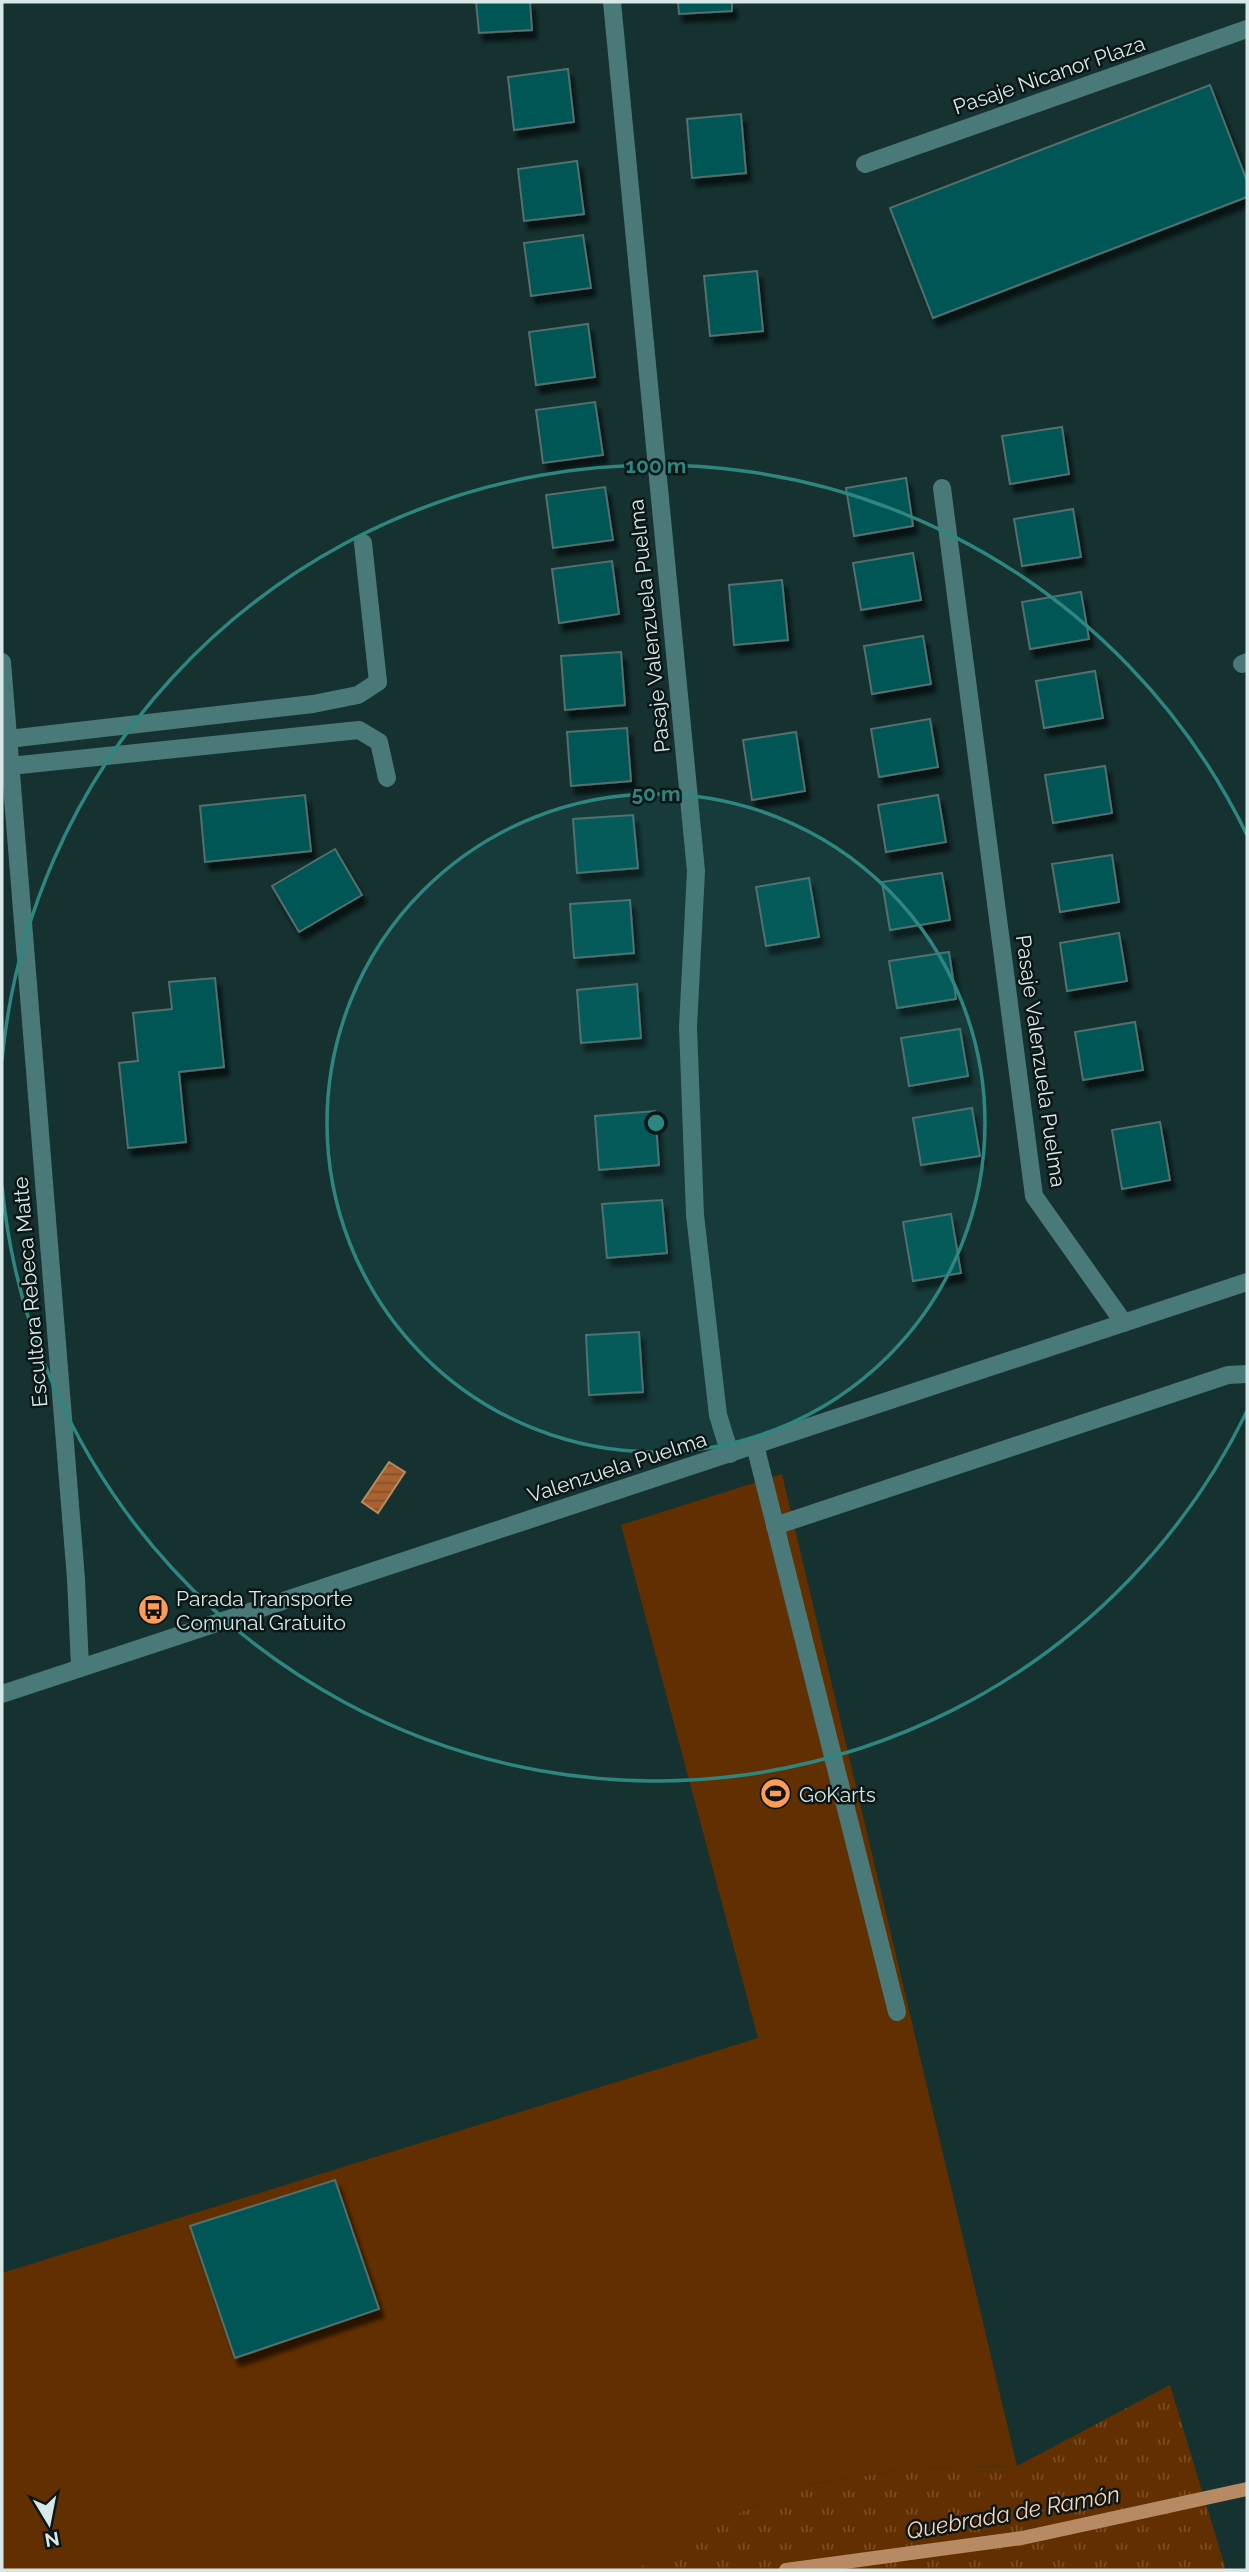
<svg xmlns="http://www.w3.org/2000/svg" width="1249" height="2572" viewBox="0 0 1249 2572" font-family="Raleway,sans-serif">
  <defs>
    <pattern id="grass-tufts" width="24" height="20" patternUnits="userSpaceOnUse" patternTransform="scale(1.75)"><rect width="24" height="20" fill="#622f00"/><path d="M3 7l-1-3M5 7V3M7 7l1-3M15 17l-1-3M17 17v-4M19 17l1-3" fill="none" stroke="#784d25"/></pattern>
    <pattern id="water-rules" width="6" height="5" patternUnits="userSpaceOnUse" patternTransform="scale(1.75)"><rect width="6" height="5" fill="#aa612b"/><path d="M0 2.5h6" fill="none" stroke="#7b5537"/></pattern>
    <filter id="shadow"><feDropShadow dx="4.5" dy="8" stdDeviation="2" flood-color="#0009"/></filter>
  </defs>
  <rect width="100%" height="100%" fill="#153130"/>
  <path fill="url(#grass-tufts)" d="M1170 2385 1226 2570H635L692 2534 798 2486 914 2468 1017 2466Z"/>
  <path fill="#622f00" d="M782 1474 1017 2466 914 2468 798 2486 693 2534 635 2570H2V2273L758 2038 621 1525Z"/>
  <path fill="url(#water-rules)" stroke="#b88a63" stroke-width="2" d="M389 1462 405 1472 378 1513 362 1502Z"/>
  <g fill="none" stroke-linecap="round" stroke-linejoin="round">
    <path stroke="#b88a63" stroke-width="14" d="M786 2570 1022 2538 1247 2489"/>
  </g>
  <g fill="#015655" stroke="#526f6e" stroke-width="2" filter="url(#shadow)">
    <path d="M476 2H530L532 30 479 33Z"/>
    <path d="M678 2H732V11L679 14Z"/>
    <path d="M568 69 574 122 514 130 508 77Z"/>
    <path d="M1210 85 1247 181V197L933 318 890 208Z"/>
    <path d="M741 114 746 173 692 178 687 119Z"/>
    <path d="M577 161 584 214 524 221 518 169Z"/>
    <path d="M583 235 591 288 531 296 524 243Z"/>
    <path d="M757 271 763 331 710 336 704 276Z"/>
    <path d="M588 324 595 377 536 385 529 332Z"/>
    <path d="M595 402 603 455 543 463 536 410Z"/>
    <path d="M1062 427 1069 474 1010 484 1002 436Z"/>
    <path d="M906 478 913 526 854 536 846 488Z"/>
    <path d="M605 487 613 540 553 548 546 495Z"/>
    <path d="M1073 509 1081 557 1022 566 1014 519Z"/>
    <path d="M913 553 921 600 861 610 853 563Z"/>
    <path d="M612 561 619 614 559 623 552 569Z"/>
    <path d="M782 580 788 640 734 645 729 585Z"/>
    <path d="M1081 592 1089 639 1030 649 1022 602Z"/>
    <path d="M923 636 931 684 872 694 864 646Z"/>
    <path d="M621 652 625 705 565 710 561 656Z"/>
    <path d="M1095 671 1103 718 1044 728 1036 681Z"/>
    <path d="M930 719 938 767 879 777 871 729Z"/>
    <path d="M627 728 631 781 571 786 567 732Z"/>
    <path d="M796 732 805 791 752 800 743 740Z"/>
    <path d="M1105 766 1112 813 1053 823 1045 775Z"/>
    <path d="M305 795 311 851 205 862 200 806Z"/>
    <path d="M938 795 946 842 886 852 878 805Z"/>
    <path d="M633 815 638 868 577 873 573 819Z"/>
    <path d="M335 849 362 895 299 932 272 886Z"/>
    <path d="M1112 855 1119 902 1060 912 1052 864Z"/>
    <path d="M942 873 950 920 890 930 882 882Z"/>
    <path d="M809 878 819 937 766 946 756 887Z"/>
    <path d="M630 900 634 953 574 958 570 904Z"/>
    <path d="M1119 933 1127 981 1067 991 1060 943Z"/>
    <path d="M949 952 956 999 897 1008 889 961Z"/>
    <path d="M215 978 224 1067 179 1072 186 1142 128 1148 119 1063 138 1061 133 1013 172 1009 169 982Z"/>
    <path d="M637 984 641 1038 581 1043 577 990Z"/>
    <path d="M1135 1022 1143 1070 1083 1080 1075 1032Z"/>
    <path d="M960 1029 968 1076 909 1086 901 1038Z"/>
    <path d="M972 1108 980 1156 921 1165 913 1118Z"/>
    <path d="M655 1111 659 1165 599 1170 595 1116Z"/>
    <path d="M1160 1122 1170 1180 1122 1189 1112 1130Z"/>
    <path d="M662 1200 667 1253 607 1258 602 1204Z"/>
    <path d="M951 1214 961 1273 913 1281 903 1222Z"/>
    <path d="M639 1332 643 1392 589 1395 586 1335Z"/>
    <path d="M335 2180 379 2309 235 2358 190 2226Z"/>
  </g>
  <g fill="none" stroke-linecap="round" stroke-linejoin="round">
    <g stroke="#497978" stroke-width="18">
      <path d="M612 2 696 871 688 1027 695 1215 718 1415 730 1454"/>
      <path d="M865 164 1247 29"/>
      <path d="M942 488 1034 1196 1124 1323"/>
      <path d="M2 662 76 1579 80 1667"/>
      <path d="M1242 664 1247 662"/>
      <path d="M8 739 313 704 358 695 378 682 363 543"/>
      <path d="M10 766 359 730 379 742 387 778"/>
      <path d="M755 1445 897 2012"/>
      <path d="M775 1526 1228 1375 1247 1374"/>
      <path d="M2 1694 1247 1282"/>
    </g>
  </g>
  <circle cx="656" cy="1123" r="329" fill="#2d8780" fill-opacity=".12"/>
  <g fill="none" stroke="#2d8780" stroke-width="3.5">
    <circle cx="656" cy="1123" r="329"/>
    <path d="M1247 1411A657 657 0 0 1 2 1186M2 1060A657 657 0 0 1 1247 835"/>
  </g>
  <defs>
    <symbol id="bus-disc" viewBox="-11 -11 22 22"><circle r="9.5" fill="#fd9c56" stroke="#0b1616"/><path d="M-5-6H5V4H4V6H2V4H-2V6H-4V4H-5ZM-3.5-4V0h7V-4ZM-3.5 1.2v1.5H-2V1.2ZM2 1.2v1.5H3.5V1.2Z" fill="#111"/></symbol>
    <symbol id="stadium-disc" viewBox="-11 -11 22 22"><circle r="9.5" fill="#fd9c56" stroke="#0b1616"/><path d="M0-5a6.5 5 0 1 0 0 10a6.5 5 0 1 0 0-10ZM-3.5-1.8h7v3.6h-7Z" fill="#111"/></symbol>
  </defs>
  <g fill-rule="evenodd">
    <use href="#bus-disc" x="136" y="1592" width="35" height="35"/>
    <use href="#stadium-disc" x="758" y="1776" width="35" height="35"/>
  </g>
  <g text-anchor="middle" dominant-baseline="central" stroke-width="5" stroke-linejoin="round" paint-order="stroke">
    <g font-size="21" fill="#d8e8e7" stroke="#0b1616">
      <text transform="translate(1049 75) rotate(-19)">Pasaje Nicanor Plaza</text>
      <text transform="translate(649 626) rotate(-96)">Pasaje Valenzuela Puelma</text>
      <text transform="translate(1041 1061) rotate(82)">Pasaje Valenzuela Puelma</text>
      <text transform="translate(30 1292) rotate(-95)">Escultora Rebeca Matte</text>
      <text transform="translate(617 1467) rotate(-18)">Valenzuela Puelma</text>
    </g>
    <g font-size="21" fill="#d8e8e7" stroke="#0b1616" text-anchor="start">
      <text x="176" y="1598">Parada Transporte<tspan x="176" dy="24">Comunal Gratuito</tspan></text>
      <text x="799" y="1794">GoKarts</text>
    </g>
    <g font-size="23" font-style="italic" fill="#fcd2b8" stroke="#0b1616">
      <text transform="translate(1013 2512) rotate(-10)">Quebrada de Ramón</text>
    </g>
  </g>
  <circle cx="656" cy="1123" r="10" fill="#2d8780" stroke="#0b1616" stroke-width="3.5"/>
  <g font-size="21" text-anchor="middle" font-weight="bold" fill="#2d8780" stroke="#0b1616" stroke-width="5" stroke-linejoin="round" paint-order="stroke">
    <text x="656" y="473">100 m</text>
    <text x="656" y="801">50 m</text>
  </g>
  <rect width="1249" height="2572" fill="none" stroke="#d8e8e7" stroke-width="7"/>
  <g transform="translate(49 2523) rotate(170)" stroke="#0b1616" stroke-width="5" paint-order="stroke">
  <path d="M0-5L12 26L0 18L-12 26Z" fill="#d8e8e7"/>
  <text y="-10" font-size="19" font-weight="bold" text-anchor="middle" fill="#d8e8e7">N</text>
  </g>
</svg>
